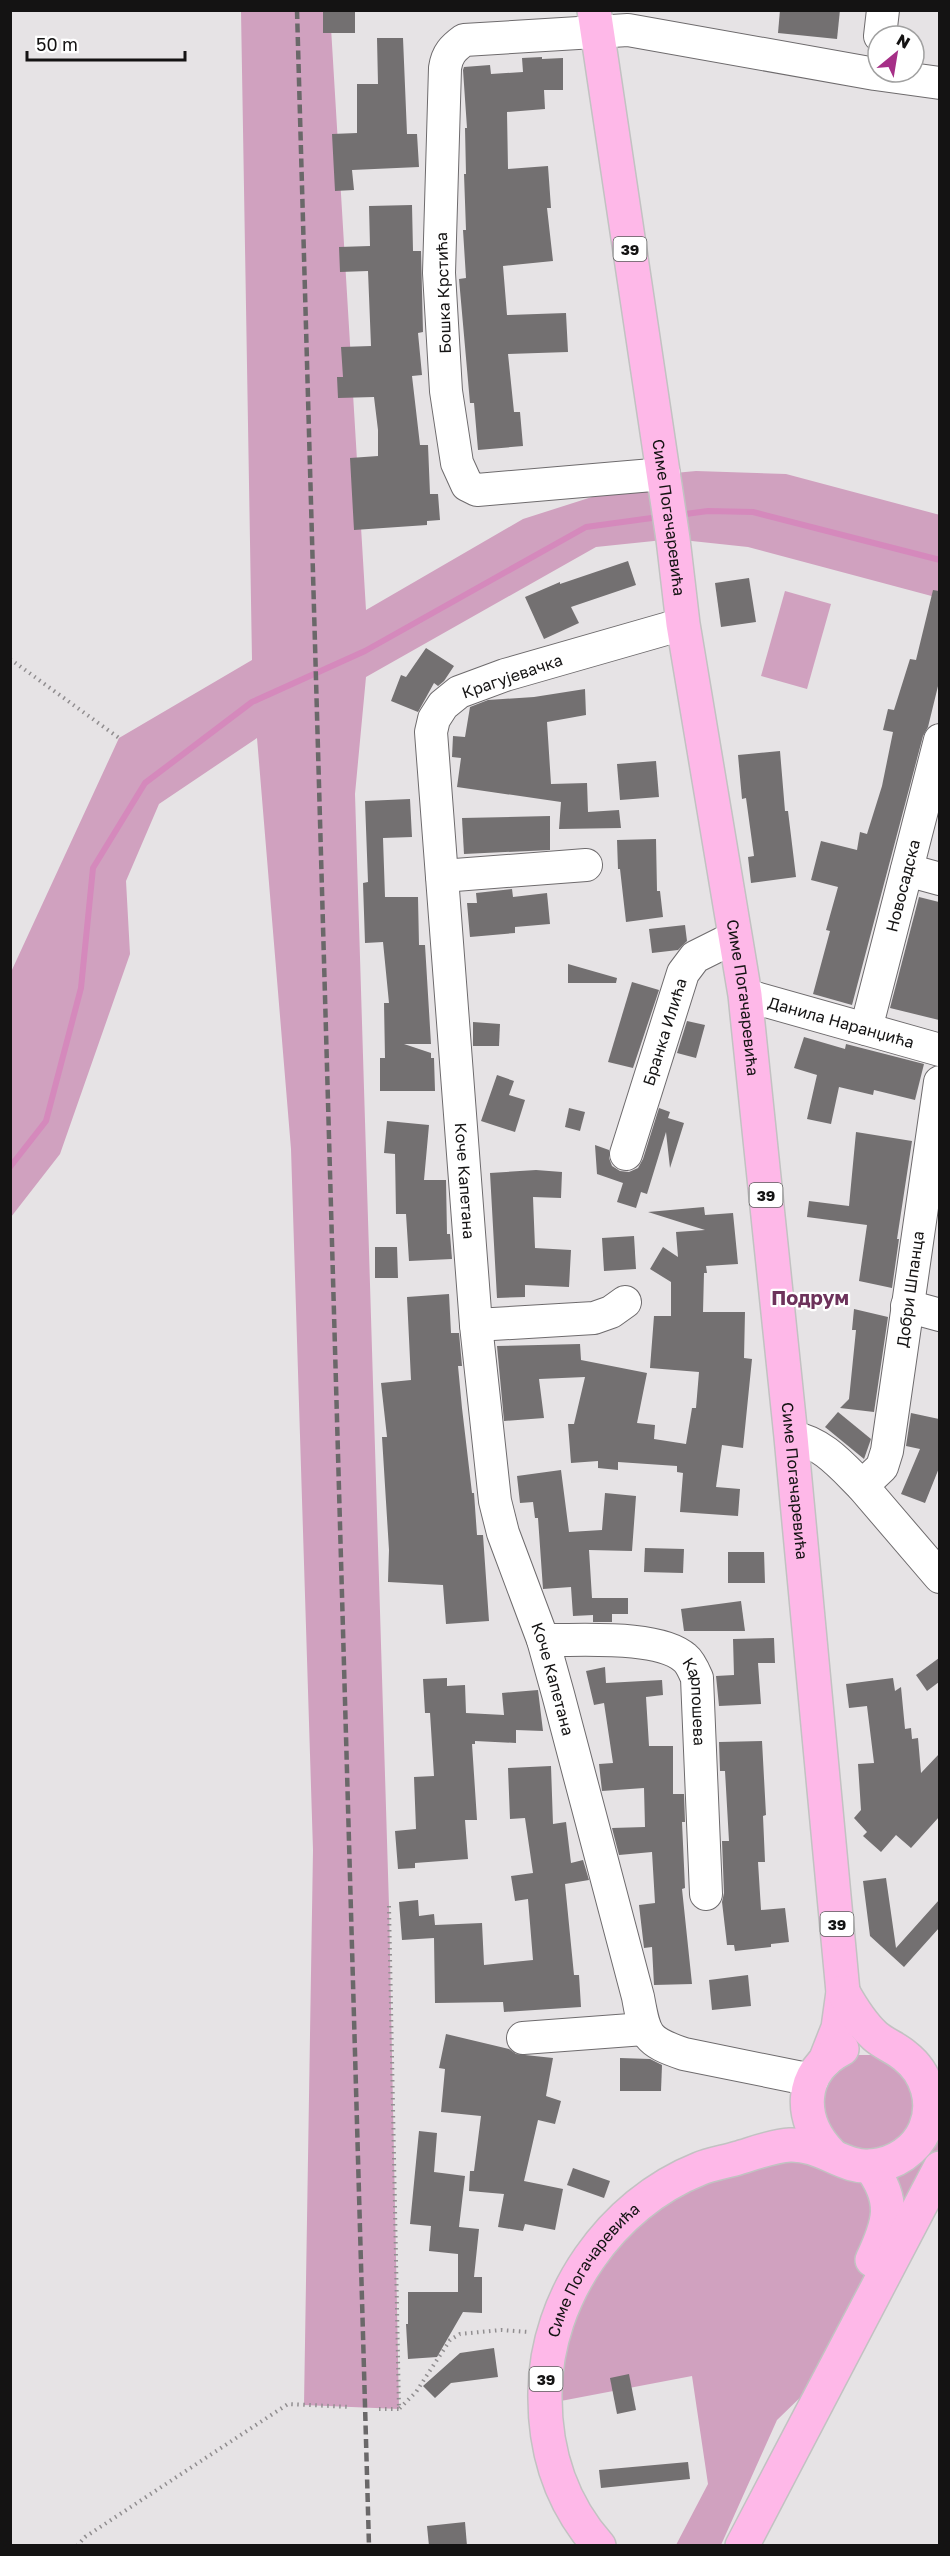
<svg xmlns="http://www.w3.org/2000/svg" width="950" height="2556" viewBox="0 0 950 2556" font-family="'Golos Text',sans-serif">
  <rect width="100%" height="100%" fill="#e6e3e5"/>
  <g fill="#d0a1bf">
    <path d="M241 11H330L366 610 523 519 664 474 696 471 786 474 940 515 939 598 748 547 673 539 596 547 366 677 355 794 389 1906 399 2409 304 2405 313 1850 291 1149 257 738 159 804 126 881 130 954 60 1154 11 1217V972L119 738 252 660Z"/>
    <path d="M785 591 831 604 807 689 761 676Z"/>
    <path d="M858 2055H875L904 2069 918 2115 902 2142 857 2154 829 2137 821 2088 842 2062Z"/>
    <path d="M939 2125V2148L899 2229 893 2176Z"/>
    <path d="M773 2148 870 2166 880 2243 865 2275 841 2358 777 2420 721 2545H676L708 2484 692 2376 545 2404 549 2356 622 2219Z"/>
  </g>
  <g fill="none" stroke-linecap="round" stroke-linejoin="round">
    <g stroke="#d589bc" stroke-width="6">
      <path d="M678 515 708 511 753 512 940 560"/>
      <path d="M10 1167 46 1121 81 988 93 868 145 783 252 702 365 651 586 527 659 517"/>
    </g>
  </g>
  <g fill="#737071">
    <rect x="323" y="10" width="32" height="23"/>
    <path d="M780 10H840L837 39 778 33Z"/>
    <path d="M377 38H403L407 134H417L419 167 352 170 354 190 335 191 332 134 357 133V84H378Z"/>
    <path d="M542 57V59L563 58V90H544L545 109 507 112 508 169 548 166 551 208H547L553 261 503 266 507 315 566 313 568 352 508 354 514 412H520L523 446 478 450 474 403H470L459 279 466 278 463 230H466L464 174H466L465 128H467L463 70 464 67 490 65 491 74 523 72 522 58Z"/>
    <path d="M412 205 413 251H421L423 332 418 333 422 375 412 376 420 445H428L430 494H438L440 520 427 521V525L354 530 350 458 378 456V430L374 397 338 398 337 377H343L341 347 371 346 368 271 340 272 339 247 370 246 369 206Z"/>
    <path d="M628 561 636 585 571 607 579 623 544 639 525 597 560 582V584Z"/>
    <path d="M749 578 756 622 721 627 715 583Z"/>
    <path d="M933 590 939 591V682L928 727 923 736 852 1005 813 994 830 931 826 930 838 887 811 880 821 841 857 850 860 832 867 834 882 786 893 732 883 730 888 709 894 710 910 659 916 660Z"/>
    <path d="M426 648 454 666 444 681 438 686 434 683 418 712 391 701 401 675 406 677Z"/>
    <path d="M585 689 586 715 547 722 551 784 587 783 588 812 619 810 621 828 559 829 561 802 457 787 461 758 452 757 453 736 465 737 470 707 488 700 534 697Z"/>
    <path d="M780 751 785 811H788L796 877 751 883 748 857 754 856 746 798 742 799 738 755Z"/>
    <path d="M656 761 659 797 620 800 617 764Z"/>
    <path d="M410 799 412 837 383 838 385 897H418L419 945H425L431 1044H404L431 1053V1058H434L435 1091H380V1058H385L384 1003H389L383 942 365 943 363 883 368 882 365 801Z"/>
    <path d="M550 816V850L464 854 462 818Z"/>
    <path d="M656 839 657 891H660L663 917 626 922 620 869H618L617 840Z"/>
    <path d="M512 889 513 897 547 893 550 924 515 927V933L470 937 467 903H477L476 893Z"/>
    <path d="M919 897 939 902V1020L890 1008Z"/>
    <path d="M685 925 687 941 678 950 652 953 649 929Z"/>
    <path d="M568 964 617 978 616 983H568Z"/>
    <path d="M632 982 659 990 633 1068 608 1062Z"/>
    <path d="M687 1021 705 1025 696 1058 677 1053Z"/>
    <path d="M473 1022 500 1024 499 1046H473Z"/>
    <path d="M804 1037 845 1049 846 1044 924 1064 915 1100 874 1090 873 1095 839 1087 831 1124 807 1119 817 1075 794 1068Z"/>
    <path d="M497 1075 514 1081 509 1095 525 1100 515 1132 481 1121Z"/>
    <path d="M569 1108 585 1112 580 1131 565 1127Z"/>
    <path d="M659 1108 670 1112 668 1118 684 1123 670 1168 666 1132 647 1194 641 1192 636 1208 617 1202 623 1183 597 1174 595 1145 609 1150V1158L612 1166 620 1171 629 1172 638 1168 643 1159Z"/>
    <path d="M387 1121 429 1125 424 1180H446L447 1234H450L452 1259 409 1261 406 1214H396L395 1154 384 1153Z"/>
    <path d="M856 1132 912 1141 897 1239H899L892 1288 859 1281 867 1225 807 1217 809 1201 849 1206Z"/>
    <path d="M536 1170 562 1172 561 1198 533 1197 535 1248 571 1250 569 1287 525 1285V1297L497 1298 490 1173Z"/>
    <path d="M704 1207 705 1215 733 1213 738 1264 706 1266 707 1273H704L703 1312H745L744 1358 752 1359 743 1448 722 1445 716 1487 740 1489 738 1516 680 1512 683 1473 677 1472V1466L618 1462V1470L598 1468V1461L571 1463 568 1424H574L585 1377 539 1379 544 1418 504 1421 497 1346 580 1344 581 1360 647 1373 637 1423 655 1425 654 1439 686 1444 692 1408H696L699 1372 650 1368 654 1316H671V1282L650 1269 663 1247 678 1257 676 1232 705 1230 648 1212Z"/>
    <path d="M634 1236 636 1269 604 1271 602 1238Z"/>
    <path d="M375 1247H397L398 1278H375Z"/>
    <path d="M449 1294 451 1333H459L462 1366H458L462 1408 472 1493H474L477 1535H483L489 1621 446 1624 443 1585 388 1582 389 1550 382 1437H387L381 1383 411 1380 407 1297Z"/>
    <path d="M854 1309 888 1317 874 1412 840 1408 849 1399 856 1330H852Z"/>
    <path d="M838 1412 871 1439 864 1459 825 1427Z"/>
    <path d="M911 1413 939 1419V1468L925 1503 901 1494 920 1449 906 1446Z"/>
    <path d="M561 1470 569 1532 602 1530 605 1493 636 1496 632 1551 589 1550 592 1598H628V1614H612V1622H593V1615L573 1616 571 1587 543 1589 538 1518H535L533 1502 520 1503 517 1476Z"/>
    <path d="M645 1548 684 1549 683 1573 644 1572Z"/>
    <path d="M728 1552H764L765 1583H728Z"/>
    <path d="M741 1601 745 1631H684L681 1609Z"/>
    <path d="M774 1638 775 1663H758L761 1704 719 1706 716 1676 734 1675 733 1639Z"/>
    <path d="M939 1658V1682L927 1691 916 1675Z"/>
    <path d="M605 1667 606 1683 662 1680 663 1695 646 1697 649 1746H673V1794H684L685 1822H682L685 1888 682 1889 692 1984 654 1985 652 1947 644 1948 639 1905 655 1903 652 1852 619 1855 612 1828 645 1827 644 1788 602 1791 599 1764 613 1763 604 1703 594 1705 586 1671Z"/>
    <path d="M447 1678V1686L465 1685 466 1713 504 1715 502 1693 538 1690 543 1731 516 1730V1743L475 1741V1744H472L477 1820H465L468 1859 415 1863V1868L398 1869 395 1831 416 1829 414 1777 434 1776 430 1713H425L423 1679Z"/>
    <path d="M893 1678 895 1691 901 1687 905 1729 911 1728 912 1739 918 1738 921 1773 939 1754V1817L911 1848 896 1835 881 1852 863 1836 867 1832 854 1818 861 1810 858 1764 874 1763 867 1706 849 1708 846 1684Z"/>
    <path d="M762 1741 766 1815 763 1816 765 1862H758L761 1910 785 1908 789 1942 771 1944V1947L735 1951 734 1945H727L722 1902 724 1893 722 1841H729L725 1771H720L719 1742Z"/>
    <path d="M551 1766 553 1824 566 1822 571 1863 583 1860 589 1880 565 1884 574 1975H579L581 2007 504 2012 503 2002 435 2003 434 1938 402 1940 399 1902 418 1900 419 1916 434 1914 435 1925 482 1923 484 1965 533 1960 528 1899 515 1901 511 1876 533 1873 525 1818 510 1819 508 1768Z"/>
    <path d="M886 1878 896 1948 939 1900V1928L904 1967 870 1936 863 1881Z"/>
    <path d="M748 1975 751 2006 712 2010 709 1980Z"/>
    <path d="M446 2034 509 2049 516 2054 553 2058 546 2096 561 2101 555 2124 538 2120 524 2181 563 2189 555 2230 525 2224 523 2231 498 2227 504 2194 469 2191 470 2171H474L481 2116 441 2112 445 2069 439 2068Z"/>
    <path d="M620 2058 650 2059 662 2065 661 2091H620Z"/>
    <path d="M419 2131 437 2133 434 2172 465 2176 459 2227 479 2229 474 2277H482V2313L463 2312 437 2357 408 2359 406 2324H408V2292H458V2254L429 2251 431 2226 410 2224Z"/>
    <path d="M573 2168 610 2181 604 2198 567 2185Z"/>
    <path d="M494 2348 498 2377 451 2383 435 2398 423 2386 460 2353Z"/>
    <path d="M629 2374 636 2410 617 2414 610 2378Z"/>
    <path d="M688 2462 690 2479 601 2488 599 2470Z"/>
    <path d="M465 2522 467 2546H429L427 2526Z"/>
  </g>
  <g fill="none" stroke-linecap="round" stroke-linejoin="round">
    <defs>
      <g id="minor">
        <path d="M880 36 883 10"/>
        <path d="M664 474 477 490 467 485 457 463 446 391 439 273 445 68C447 54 453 48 464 40L628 30 875 74 940 83"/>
        <path id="s1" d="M683 624 505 675 459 692 443 705 434 719 431 732 476 1325 495 1501 503 1533 543 1640 558 1694 638 1997C645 2035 645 2041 684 2054L812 2080"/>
        <path d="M907 870 940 879"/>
        <path d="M442 876 586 865"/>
        <path id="s2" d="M745 995 940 1050"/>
        <path id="s3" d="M866 1029 940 740"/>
        <path d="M940 1082 887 1451 882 1467 862 1486 940 1577"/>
        <path id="s4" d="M626 1154 683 973 695 957 735 937"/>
        <path d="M907 1306 940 1315"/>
        <path d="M476 1325 594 1318 611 1312 625 1302"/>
        <path d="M791 1437C822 1442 841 1465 862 1486"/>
        <path id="s5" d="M543 1640C578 1641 658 1634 685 1658 690 1662 694 1671 697 1678L706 1894"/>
        <path d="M523 2038 644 2029"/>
      </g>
      <g id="major">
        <path id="s6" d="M594 10 673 539 683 624 745 995 791 1437 843 1992 838 2028 825 2061"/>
        <path d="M830 2153C798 2120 798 2072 842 2049"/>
        <path d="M870 2166C896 2201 890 2222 872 2260"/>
        <path id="s7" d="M599 2546C560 2502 544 2450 545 2392 546 2297 611 2204 699 2169 711 2164 725 2162 738 2158 755 2153 773 2146 790 2145 823 2144 843 2169 872 2166 895 2164 916 2150 925 2129 936 2103 927 2073 905 2056 896 2048 884 2044 875 2036 861 2023 852 2008 843 1992"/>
        <path d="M742 2546 940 2168"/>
      </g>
    </defs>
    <use href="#minor" stroke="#6e6b6d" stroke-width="34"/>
    <use href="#major" stroke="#c2c2c2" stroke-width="36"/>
    <g stroke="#918e90" stroke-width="4" stroke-dasharray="1.5 4.5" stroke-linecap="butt">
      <path d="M10 659 119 738"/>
      <path d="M389 1906 399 2409 416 2392 450 2340 460 2334 501 2330 529 2332"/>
      <path d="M379 2409H399"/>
      <path d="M77 2546 85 2537 288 2404 351 2407"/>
    </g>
    <use href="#minor" stroke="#fff" stroke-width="32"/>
    <use href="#major" stroke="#feb8e8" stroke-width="33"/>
    <path stroke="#6a6869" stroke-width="4.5" stroke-dasharray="9 4.5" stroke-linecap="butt" d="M297 10 369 2546"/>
  </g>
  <g text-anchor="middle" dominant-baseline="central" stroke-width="4.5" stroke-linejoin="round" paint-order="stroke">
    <g fill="#fff" stroke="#5a5a5a" stroke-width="1.5">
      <rect x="613.5" y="237" width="33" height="24" rx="4.5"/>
      <rect x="749.5" y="1183" width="33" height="24" rx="4.5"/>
      <rect x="820.5" y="1912" width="33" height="24" rx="4.5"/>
      <rect x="529.5" y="2367" width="33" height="24" rx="4.5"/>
    </g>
    <g font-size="15" font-weight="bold" fill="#141313">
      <text x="630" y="249">39</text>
      <text x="766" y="1195">39</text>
      <text x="837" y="1924">39</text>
      <text x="546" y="2379">39</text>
    </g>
    <g font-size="16" fill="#141313" stroke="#fff">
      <text transform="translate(443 293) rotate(-92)">Бошка Крстића</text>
      <text stroke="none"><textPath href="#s6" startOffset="513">Симе Погачаревића</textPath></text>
      <text transform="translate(512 676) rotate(-19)">Крагујевачка</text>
      <text stroke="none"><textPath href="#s3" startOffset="148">Новосадска</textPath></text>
      <text stroke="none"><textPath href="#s6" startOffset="999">Симе Погачаревића</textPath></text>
      <text stroke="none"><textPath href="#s2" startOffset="100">Данила Наранџића</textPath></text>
      <text stroke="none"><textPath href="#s4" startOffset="128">Бранка Илића</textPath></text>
      <text stroke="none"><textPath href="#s1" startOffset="735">Коче Капетана</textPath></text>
      <text transform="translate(910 1289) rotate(-82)">Добри Шпанца</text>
      <text stroke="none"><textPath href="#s6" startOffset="1485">Симе Погачаревића</textPath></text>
      <text stroke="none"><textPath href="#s1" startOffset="1244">Коче Капетана</textPath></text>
      <text stroke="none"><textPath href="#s5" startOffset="192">Карпошева</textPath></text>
      <text stroke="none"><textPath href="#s7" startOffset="302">Симе Погачаревића</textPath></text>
    </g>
    <g font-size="20" font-weight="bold" fill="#6d325b" stroke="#fff">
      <text x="810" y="1297">Подрум</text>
    </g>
  </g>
  <rect width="950" height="2556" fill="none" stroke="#141313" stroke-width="24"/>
  <g transform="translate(896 54) rotate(30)"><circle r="28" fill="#ffffff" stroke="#a1a1a1" stroke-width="1.5"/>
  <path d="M0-4.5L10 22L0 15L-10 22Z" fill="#a62f87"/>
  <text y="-9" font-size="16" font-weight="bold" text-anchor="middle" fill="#141313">N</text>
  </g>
  <path d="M27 51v9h158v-9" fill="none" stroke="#141313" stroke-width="3"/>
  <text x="36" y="51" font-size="18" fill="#141313" stroke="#ffffff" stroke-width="4.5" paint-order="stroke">50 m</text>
</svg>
